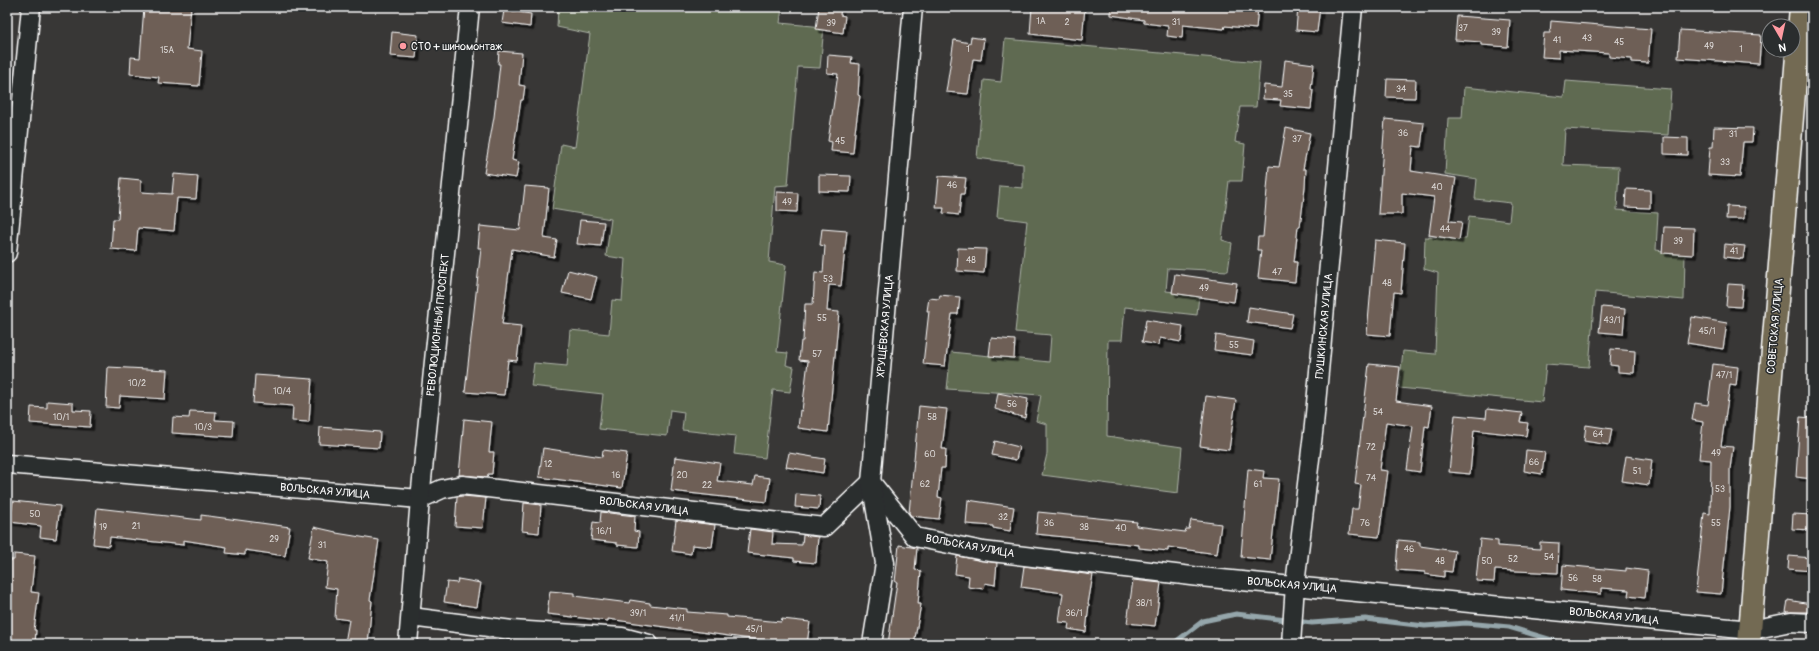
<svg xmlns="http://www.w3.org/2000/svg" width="1819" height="651" viewBox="0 0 1819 651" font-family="Pangolin,sans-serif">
  <defs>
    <filter id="shadow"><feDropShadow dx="3.5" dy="3.5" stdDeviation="0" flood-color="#0009"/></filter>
  </defs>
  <rect width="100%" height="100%" fill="#383736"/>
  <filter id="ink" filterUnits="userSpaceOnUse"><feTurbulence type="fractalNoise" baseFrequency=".025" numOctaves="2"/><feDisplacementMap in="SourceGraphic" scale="8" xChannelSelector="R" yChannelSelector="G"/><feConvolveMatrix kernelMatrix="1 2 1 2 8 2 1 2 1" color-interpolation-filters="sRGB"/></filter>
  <g filter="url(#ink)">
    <g fill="#5e6a51" stroke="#aeb4a8">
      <path d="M558 7H782L780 23 824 27 820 68 798 67 788 185 775 186 769 262 786 265 777 352 788 353 786 365 794 367 790 392 773 390 765 458 734 454 736 436 682 430 684 412 670 410 667 436 599 429 603 394 531 386 534 363 567 366 570 330 609 334 612 300 622 301 625 259 606 256 611 219 552 209 561 144 575 147 590 34 557 27Z"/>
      <path d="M1005 39 1260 62 1256 107H1240L1235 142 1245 144 1242 181H1229L1222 240 1232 243 1228 271 1168 268 1166 291 1199 295 1197 315 1125 307 1122 340H1108L1107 436 1182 447 1178 493 1042 475 1047 454V424L1036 421 1041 395 947 389 951 352 1049 362 1051 335 1015 332 1027 221 997 217 1000 186 1023 188V164L977 158 984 80 1001 82Z"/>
      <path d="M1566 81 1671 89 1668 135 1565 129 1563 165 1619 167 1617 210 1658 213 1656 250 1685 254 1684 300 1595 292 1589 367 1546 364 1542 402 1399 388 1403 351 1435 354 1438 273 1424 269 1425 237 1466 239 1469 216 1509 221 1511 203 1475 199 1477 179 1445 174 1448 118H1462L1464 87 1564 97Z"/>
    </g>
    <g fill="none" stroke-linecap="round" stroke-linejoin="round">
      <path stroke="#95a6ab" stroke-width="5" d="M1173 644 1203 621 1236 614 1312 623 1365 619 1425 626 1466 623 1509 627 1565 644"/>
    </g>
    <g fill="#6e5e56" stroke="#fff" filter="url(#shadow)">
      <path d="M144 7H191L187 49 202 51 199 86 158 83 159 77 130 74 131 57 140 58Z"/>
      <path d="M819 7H841L840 15 845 16 843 33 816 29Z"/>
      <path d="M1032 7H1085L1082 40 1030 34Z"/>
      <path d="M1111 7H1258L1256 29 1225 26 1224 29 1183 25 1182 38 1167 36 1168 26 1144 23V20L1111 15Z"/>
      <path d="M1298 7H1320L1317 32 1296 30Z"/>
      <path d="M504 10 531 14 530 27 502 23Z"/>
      <path d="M1457 16 1510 20 1508 47 1481 45V42L1455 40Z"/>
      <path d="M1551 21 1651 29 1648 63 1632 62V59L1609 57V53L1559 50V58L1542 57 1544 33H1550Z"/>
      <path d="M1680 30 1761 35 1759 64 1678 58Z"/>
      <path d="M392 32 418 35 416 58 390 56Z"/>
      <path d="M971 37 984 39 981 60 973 59 968 94 946 92 954 40 970 43Z"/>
      <path d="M499 51 522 53 519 85 525 86 523 100H521L512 160 519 162 516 178 484 173 494 117 500 64H498Z"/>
      <path d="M828 55 852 57 851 63 860 64 858 95 860 96 855 132 853 153 831 151 832 142 828 141 838 74 827 73Z"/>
      <path d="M1285 60 1314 64 1311 89 1313 90 1311 109 1280 106 1281 100 1263 99 1264 85 1282 87Z"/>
      <path d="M1387 79 1416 80 1415 98 1386 97Z"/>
      <path d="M1385 119 1424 123 1421 147 1413 146 1411 171 1456 178 1449 221 1462 222 1459 240 1429 235 1434 197 1402 193V214H1378Z"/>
      <path d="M1714 127 1753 128 1752 142H1743L1740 177 1708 175 1710 147H1713Z"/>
      <path d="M1286 128 1310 133 1303 169H1306L1305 187 1300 227H1298L1294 262H1297L1295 282 1258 278 1261 250H1257L1258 237H1263L1269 166 1279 167Z"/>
      <path d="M1664 137 1688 138V155L1664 154Z"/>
      <path d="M174 174 198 176 196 199 177 198 174 231 138 228 136 251 111 249 113 219H118L121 178 141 180V192L172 194Z"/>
      <path d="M819 175 851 176 850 192 819 191Z"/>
      <path d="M939 176 966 178 964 194H961L959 215 943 213 944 208H936Z"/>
      <path d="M525 186 549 188 544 238 557 240 554 257 512 249 502 324 521 326 517 361 508 360 504 395 465 392 481 248H478L480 226 520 230Z"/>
      <path d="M1626 189 1650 190V208L1625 207Z"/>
      <path d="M777 192 798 193 797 212 777 211Z"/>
      <path d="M1727 206 1744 207V219H1726Z"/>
      <path d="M580 220 604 222 601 246 577 244Z"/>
      <path d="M1664 227 1694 228 1693 255 1662 253Z"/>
      <path d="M822 229 847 231 841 286 829 285 827 311 839 312 828 432 798 428 800 410 802 411 808 361 799 360 801 341H803L805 304H813L815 272 823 273 825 246 820 245Z"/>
      <path d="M1375 240 1405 243 1401 293 1394 292 1390 336 1367 334Z"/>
      <path d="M1725 244 1745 246 1743 259 1724 257Z"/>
      <path d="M958 248 986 249 984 273 957 271Z"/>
      <path d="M568 270 597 277 591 299 562 293Z"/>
      <path d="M1175 274 1237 283 1234 302 1172 293Z"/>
      <path d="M1728 284 1743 285 1741 307 1726 306Z"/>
      <path d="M940 295 960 297 958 314H952L945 366 923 364 929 311H927L929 298 939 299Z"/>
      <path d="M1249 307 1293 314 1290 328 1247 322Z"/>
      <path d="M1602 307 1625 309 1623 334 1599 332Z"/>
      <path d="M1692 317 1727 323 1723 349 1687 343Z"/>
      <path d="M1146 320 1183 326 1181 342 1160 338 1159 345 1142 342Z"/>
      <path d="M1216 335 1254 341 1252 355 1214 350Z"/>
      <path d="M991 338 1015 340 1014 358 989 356Z"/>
      <path d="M1611 349 1635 351 1634 373 1618 372V366L1610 365Z"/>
      <path d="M1369 364 1400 367 1396 401 1432 406 1429 427 1425 426 1420 472 1407 470 1413 426 1386 422 1380 470 1388 471 1379 537 1349 534 1352 509H1358L1361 485 1355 484Z"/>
      <path d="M1713 364 1738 367 1736 386 1730 385 1721 446 1733 447 1730 469V507L1721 594 1696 592 1704 513 1710 514 1711 460 1699 459 1703 422 1692 420 1695 403 1708 405Z"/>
      <path d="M108 367 167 370 165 399 120 396 119 408 106 407Z"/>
      <path d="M255 375 312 379 309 422 292 421 293 406 253 403Z"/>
      <path d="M998 393 1028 399 1025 418 995 409Z"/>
      <path d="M1206 396 1236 400 1229 450 1200 446Z"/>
      <path d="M47 401 73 403V410L91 411 90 427 30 423 31 407 47 408Z"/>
      <path d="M919 406 947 409 942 449H946L945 468H941L938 497 942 498 939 519 911 516 909 513Z"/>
      <path d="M1487 409 1522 413 1520 422 1528 423 1526 436 1474 430 1470 474 1449 472 1455 415 1486 418Z"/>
      <path d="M190 411 216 412 215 420 234 421 233 437 172 433 173 417 189 418Z"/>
      <path d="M1800 417 1812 418V479L1796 477Z"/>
      <path d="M464 419 492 422 489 452H494L492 474H488L487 477 459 475Z"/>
      <path d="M1586 425 1612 429 1609 445 1584 441Z"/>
      <path d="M320 427 380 432 379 448 319 444Z"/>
      <path d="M995 441 1019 447 1016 460 992 455Z"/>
      <path d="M543 448 602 457 603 450 627 453 622 488 539 477Z"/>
      <path d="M1526 450 1545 452 1542 474 1524 471Z"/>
      <path d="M789 453 825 459 823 473 786 467Z"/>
      <path d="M1626 456 1652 460 1649 485 1622 481Z"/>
      <path d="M675 457 720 463 717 481 753 485 755 476 770 478 767 502 671 491Z"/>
      <path d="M1248 469 1264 471 1263 478 1279 479 1270 560 1241 557Z"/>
      <path d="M796 494 820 496 819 509 795 507Z"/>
      <path d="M462 496 486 498 483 528 455 526 457 497Z"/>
      <path d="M968 500 1014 507 1010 531 993 528V526L966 524Z"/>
      <path d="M13 501 60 506 56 539 40 537 41 526 10 522Z"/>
      <path d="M524 503 541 505 539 533 522 531Z"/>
      <path d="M97 508 201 520V515L290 527 285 556 245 550V555L226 553 227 547 183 540V545L110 537 109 546 93 544Z"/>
      <path d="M601 512 635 516 634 531 639 532 638 547 617 545V543L591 540 593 522 600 523Z"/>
      <path d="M1038 512 1137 522 1136 526 1185 532 1186 529H1189L1191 520 1221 524 1217 554 1168 547V551L1139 548V545L1036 534Z"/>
      <path d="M1793 514 1812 515V530L1792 529Z"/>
      <path d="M676 520 715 525 712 547 692 545 691 554 672 551Z"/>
      <path d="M314 527 336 532V533L379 540 370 600 372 601 368 644 345 643 349 620 335 618 337 589 325 587 328 562 308 558Z"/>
      <path d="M750 529 773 532 772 544 802 545 803 535 818 537 816 563 794 561V558L747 553Z"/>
      <path d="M1480 539 1498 541V546L1540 549V542L1559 543 1558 573 1495 570 1494 582 1476 581Z"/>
      <path d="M1398 540 1420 542V546L1455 551 1452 572 1444 571V577L1425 574V572L1396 570Z"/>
      <path d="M899 545 917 548 915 570 921 571 918 604H921L914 644H888L897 582H895Z"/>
      <path d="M14 554 35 556 31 592 39 593 34 630H36L35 644H7V560H14Z"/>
      <path d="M957 556 997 563 995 585 985 583 984 589 968 587 969 576 955 574Z"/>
      <path d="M1789 556 1812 558V571L1788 569Z"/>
      <path d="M1563 565 1626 571V568L1648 571 1645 598 1628 596 1629 590 1601 588V594L1561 590Z"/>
      <path d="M1024 566 1093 575 1088 604H1089L1086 632 1068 629 1069 623 1059 622 1063 593 1021 587Z"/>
      <path d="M458 579 481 583 477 607 444 602 447 582 457 583Z"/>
      <path d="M1133 580 1161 583 1155 626 1127 623Z"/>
      <path d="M550 591 574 593V596L629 603 630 600 650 603V605L687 609V612L727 615V617L781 622 782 619 810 622 807 644 743 638 608 619V621L547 614Z"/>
      <path d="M1788 600 1811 604 1809 612H1786Z"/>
    </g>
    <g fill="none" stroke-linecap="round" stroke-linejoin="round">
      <defs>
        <g id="minor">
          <path d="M7 253 31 7"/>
          <path d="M7 464 420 499 442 489 462 485 824 527 871 482 915 537 983 551 1200 577 1751 630 1791 622 1812 623"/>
          <path d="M411 617 512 630 622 637 649 644"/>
          <path d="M408 644 420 499 470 7"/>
          <path d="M872 644 885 563 871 482 913 7"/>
          <path d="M1291 644 1295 585 1314 425 1353 7"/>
        </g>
        <path id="major" d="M1749 644 1801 7"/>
      </defs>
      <use href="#minor" stroke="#fff" stroke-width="21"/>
      <use href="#major" stroke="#fff" stroke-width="25"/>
      <use href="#minor" stroke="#2a2d2e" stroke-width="18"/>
      <use href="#major" stroke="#736b52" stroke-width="22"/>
    </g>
  </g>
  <circle fill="#ff9aa2" stroke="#2a2d2e" stroke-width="1.5" cx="403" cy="46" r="4"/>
  <g text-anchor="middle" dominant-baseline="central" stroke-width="3" stroke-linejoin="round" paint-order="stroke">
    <g font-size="9" fill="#dbd7d5">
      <text x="1041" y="21">1А</text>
      <text x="1067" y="22">2</text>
      <text x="1176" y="22">31</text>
      <text x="831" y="23">39</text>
      <text x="1463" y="28">37</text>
      <text x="1496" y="32">39</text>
      <text x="1587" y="38">43</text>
      <text x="1557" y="40">41</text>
      <text x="1619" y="42">45</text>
      <text x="1709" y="46">49</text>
      <text x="968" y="49">1</text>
      <text x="1741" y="49">1</text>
      <text x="167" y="50">15А</text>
      <text x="1401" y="89">34</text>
      <text x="1288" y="94">35</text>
      <text x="1403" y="133">36</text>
      <text x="1733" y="134">31</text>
      <text x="1297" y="139">37</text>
      <text x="840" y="141">45</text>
      <text x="1725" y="162">33</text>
      <text x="952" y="185">46</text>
      <text x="1437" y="187">40</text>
      <text x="787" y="202">49</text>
      <text x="1445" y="229">44</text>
      <text x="1678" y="241">39</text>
      <text x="1734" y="251">41</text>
      <text x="971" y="260">48</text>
      <text x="1277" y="272">47</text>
      <text x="828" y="279">53</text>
      <text x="1387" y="283">48</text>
      <text x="1204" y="288">49</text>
      <text x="822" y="318">55</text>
      <text x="1612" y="320">43/1</text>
      <text x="1707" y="331">45/1</text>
      <text x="1234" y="345">55</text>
      <text x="817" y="354">57</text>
      <text x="1724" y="375">47/1</text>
      <text x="137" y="383">10/2</text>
      <text x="282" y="391">10/4</text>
      <text x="1012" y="404">56</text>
      <text x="1378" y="412">54</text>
      <text x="61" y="417">10/1</text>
      <text x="932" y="417">58</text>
      <text x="203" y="427">10/3</text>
      <text x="1598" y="434">64</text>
      <text x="1371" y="447">72</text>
      <text x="1716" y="453">49</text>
      <text x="930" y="454">60</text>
      <text x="1534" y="462">66</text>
      <text x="548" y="464">12</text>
      <text x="1637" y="471">51</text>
      <text x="616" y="475">16</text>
      <text x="682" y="475">20</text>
      <text x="1371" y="478">74</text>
      <text x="925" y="484">62</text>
      <text x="1258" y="484">61</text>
      <text x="707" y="485">22</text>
      <text x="1720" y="489">53</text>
      <text x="35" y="514">50</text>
      <text x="1003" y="517">32</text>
      <text x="1049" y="523">36</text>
      <text x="1365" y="523">76</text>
      <text x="1716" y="523">55</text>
      <text x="136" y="526">21</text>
      <text x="103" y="527">19</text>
      <text x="1084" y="527">38</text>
      <text x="1121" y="528">40</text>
      <text x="604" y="531">16/1</text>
      <text x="274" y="539">29</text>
      <text x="322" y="545">31</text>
      <text x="1409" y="549">46</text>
      <text x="1549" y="557">54</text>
      <text x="1513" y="559">52</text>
      <text x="1440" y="561">48</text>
      <text x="1487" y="561">50</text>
      <text x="1573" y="578">56</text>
      <text x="1597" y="579">58</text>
      <text x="1144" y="603">38/1</text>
      <text x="638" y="613">39/1</text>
      <text x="1074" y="613">36/1</text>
      <text x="677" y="618">41/1</text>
      <text x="754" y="629">45/1</text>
    </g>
    <g font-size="11" fill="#fff" stroke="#2a2d2e" text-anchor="start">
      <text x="411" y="46">СТО + шиномонтаж</text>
    </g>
    <g font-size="11" fill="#fff" stroke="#2a2d2e">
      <text transform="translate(438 325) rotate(-84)">РЕВОЛЮЦИОННЫЙ ПРОСПЕКТ</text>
      <text transform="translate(885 326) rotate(-85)">ХРУЩЁВСКАЯ УЛИЦА</text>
      <text transform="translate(1324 326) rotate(-85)">ПУШКИНСКАЯ УЛИЦА</text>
      <text transform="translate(1775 326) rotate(-85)">СОВЕТСКАЯ УЛИЦА</text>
      <text transform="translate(325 491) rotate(5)">ВОЛЬСКАЯ УЛИЦА</text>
      <text transform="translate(644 506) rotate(7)">ВОЛЬСКАЯ УЛИЦА</text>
      <text transform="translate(970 546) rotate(10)">ВОЛЬСКАЯ УЛИЦА</text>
      <text transform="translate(1292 585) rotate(5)">ВОЛЬСКАЯ УЛИЦА</text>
      <text transform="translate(1614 616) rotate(6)">ВОЛЬСКАЯ УЛИЦА</text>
    </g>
  </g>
  <rect width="1819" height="651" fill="none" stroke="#2a2d2e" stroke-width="24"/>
  <rect x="12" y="12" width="1795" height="627" fill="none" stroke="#fff" stroke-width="1.5" filter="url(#ink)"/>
  <g transform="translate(1781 38) rotate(171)"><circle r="19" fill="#2a2d2e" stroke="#7f8182"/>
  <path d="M0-3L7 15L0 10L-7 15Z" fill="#ff9aa2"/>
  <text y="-6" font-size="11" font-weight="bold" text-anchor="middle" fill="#ffffff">N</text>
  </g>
</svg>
